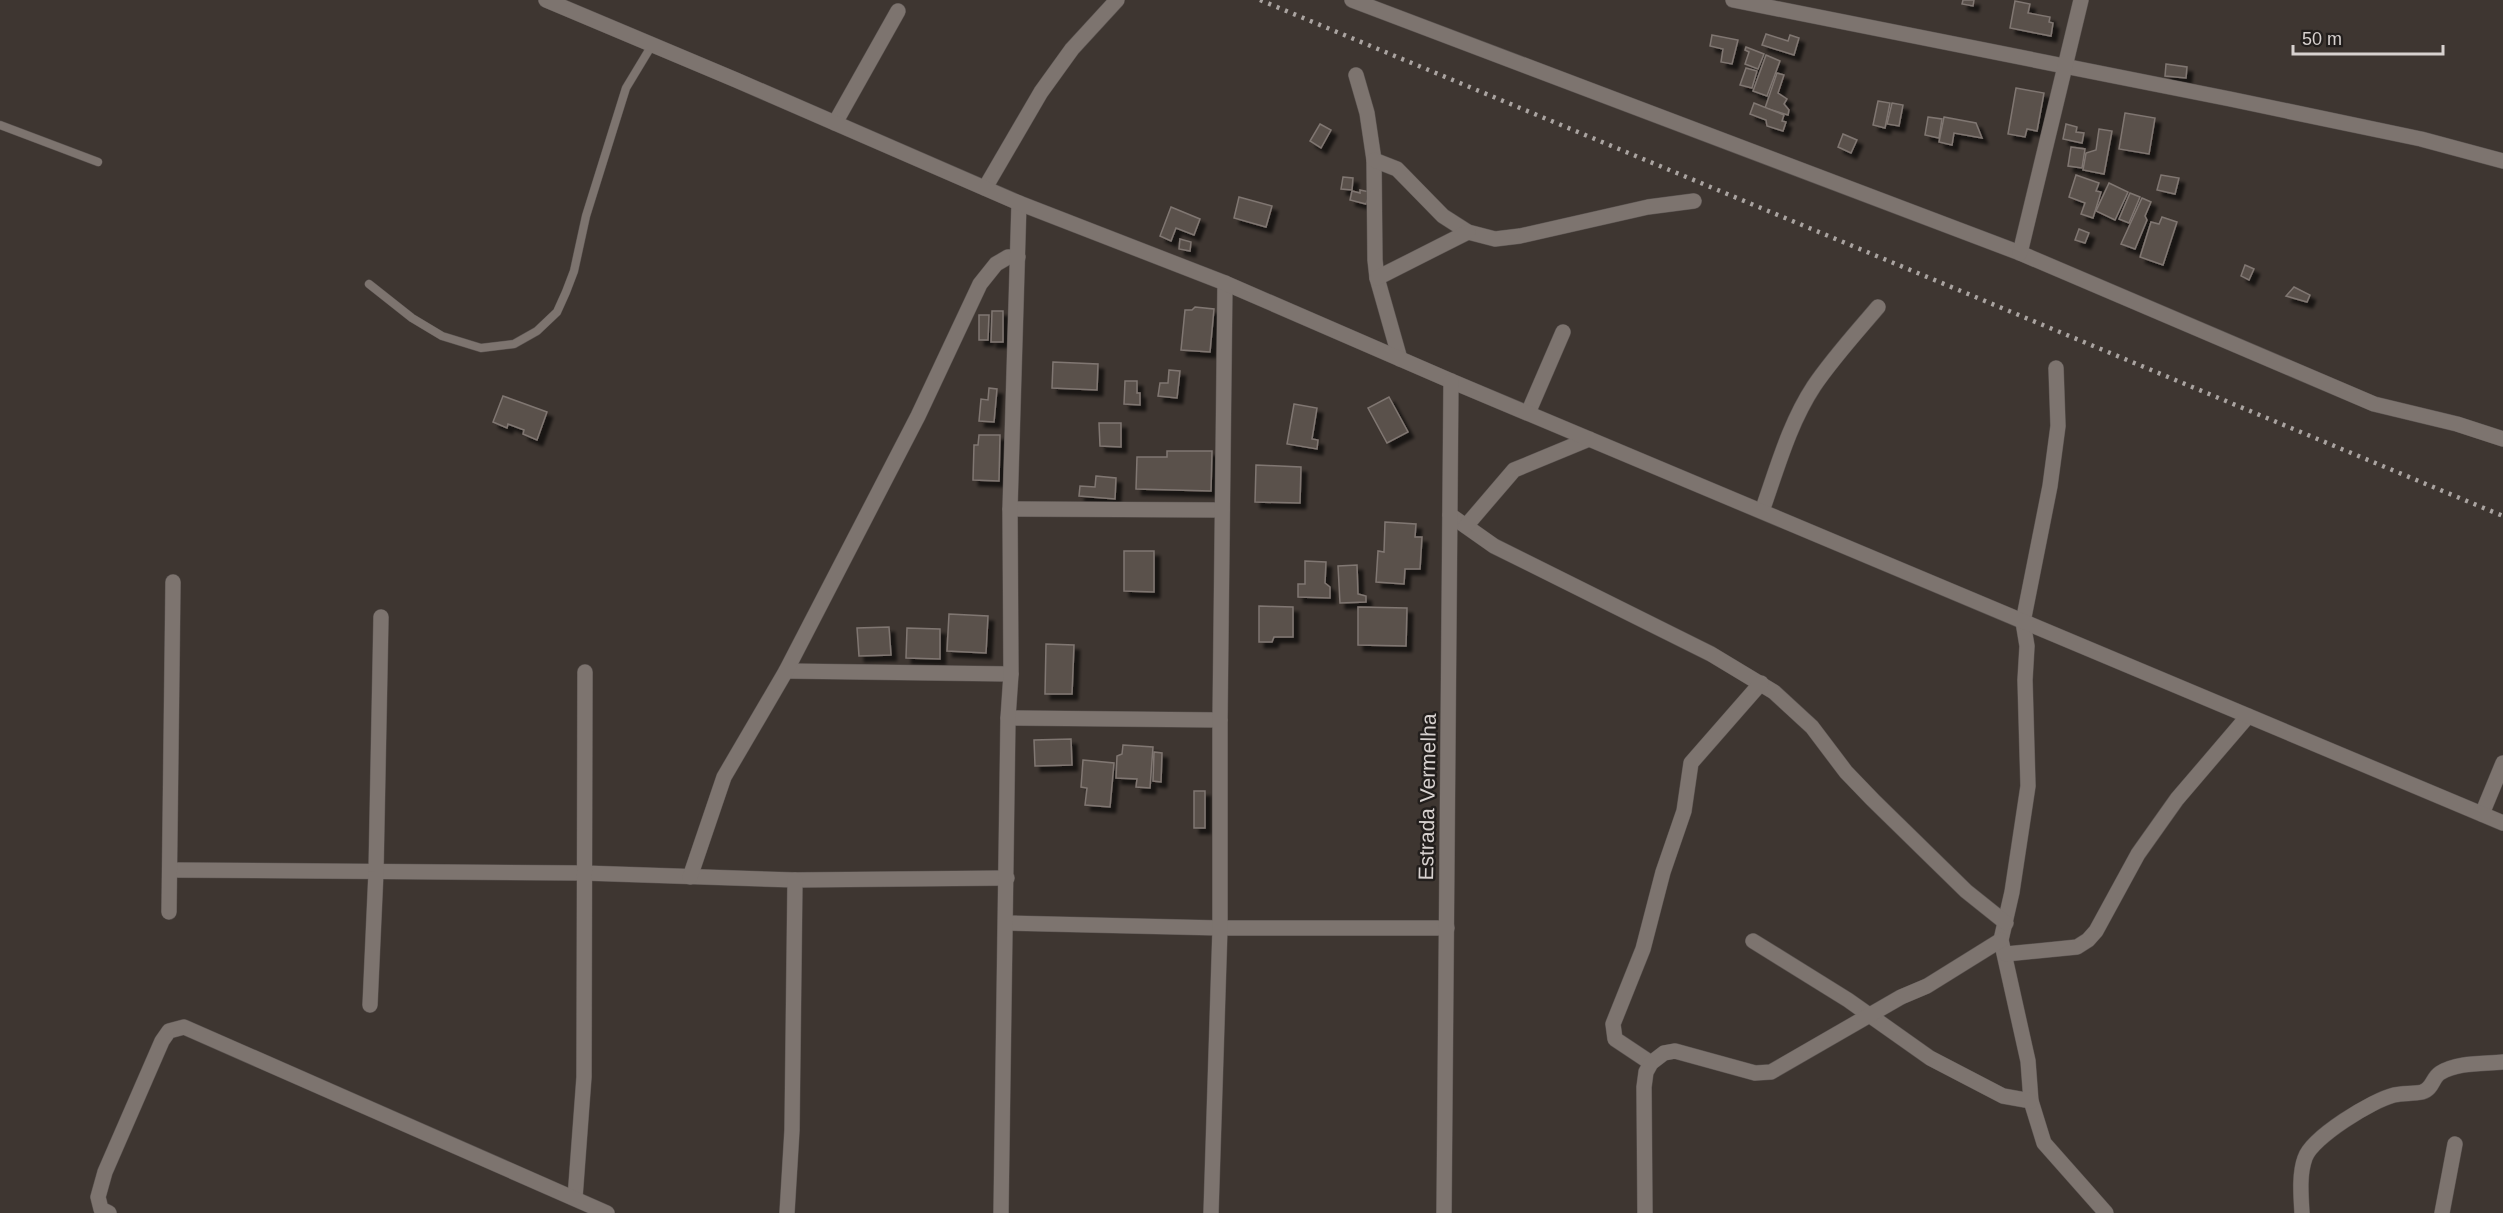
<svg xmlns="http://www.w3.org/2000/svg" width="2503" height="1213" viewBox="0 0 2503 1213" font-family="Helvetica,sans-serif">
  <defs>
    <filter id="shadow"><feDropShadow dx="5.5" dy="5.5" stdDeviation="1.5" flood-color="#0009"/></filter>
  </defs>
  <rect width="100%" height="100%" fill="#3e3631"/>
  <g fill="#5a514c" stroke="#807772" stroke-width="1.5" filter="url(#shadow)">
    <path d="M1963 0H1974L1973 6 1962 4Z"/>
    <path d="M2015 1 2030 4 2028 13 2050 17 2049 22 2053 23 2051 36 2010 28Z"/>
    <path d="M1766 34 1788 41 1790 35 1799 38 1794 55 1762 45Z"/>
    <path d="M1712 35 1738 40 1732 64 1721 62 1723 49 1710 46Z"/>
    <path d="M1746 47 1764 54 1758 69 1745 64 1749 52 1745 50Z"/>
    <path d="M1766 55 1780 61 1767 96 1753 91Z"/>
    <path d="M2166 64 2187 67 2186 78 2165 76Z"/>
    <path d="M1746 68 1757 71 1752 88 1740 85Z"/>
    <path d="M1777 73 1784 75 1778 93 1787 99 1784 104 1789 110 1788 115 1765 108Z"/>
    <path d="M2016 88 2044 93 2037 131 2027 129 2025 137 2008 134Z"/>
    <path d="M1878 101 1890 103 1885 128 1873 125Z"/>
    <path d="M1754 103 1784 115 1782 121 1786 122 1783 131 1767 126 1766 120 1750 114Z"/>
    <path d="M1892 103 1903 105 1899 126 1887 124Z"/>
    <path d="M2125 113 2155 118 2149 154 2119 149Z"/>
    <path d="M1928 117 1942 119 1939 138 1925 135Z"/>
    <path d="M1944 117 1976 123 1982 138 1954 133 1952 145 1939 142Z"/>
    <path d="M1320 124 1331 130 1321 148 1310 141Z"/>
    <path d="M2066 124 2077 127 2076 132 2084 133 2082 143 2063 139Z"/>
    <path d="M2099 129 2112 131 2104 174 2083 170 2086 153 2096 150Z"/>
    <path d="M1843 134 1857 140 1851 153 1838 147Z"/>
    <path d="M2071 147 2085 149 2082 168 2068 166Z"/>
    <path d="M2076 175 2099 183 2096 191 2101 192 2093 218 2081 214 2085 203 2069 197Z"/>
    <path d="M2161 175 2179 178 2175 194 2157 190Z"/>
    <path d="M1343 177 1353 178 1352 190 1341 189Z"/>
    <path d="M2109 183 2128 192 2115 220 2096 211Z"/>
    <path d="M1360 190 1370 192 1366 204 1350 200 1352 191 1360 193Z"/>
    <path d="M2130 193 2140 197 2129 223 2119 219Z"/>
    <path d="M1239 197 1272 206 1266 227 1234 218Z"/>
    <path d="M2142 198 2151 202 2145 216 2147 220 2135 249 2121 244Z"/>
    <path d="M1171 207 1200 219 1194 235 1176 228 1171 241 1160 236Z"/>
    <path d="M2162 217 2177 222 2163 265 2140 257 2151 222 2159 224Z"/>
    <path d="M2079 229 2089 233 2085 243 2075 240Z"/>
    <path d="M1180 239 1191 242 1190 251 1179 249Z"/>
    <path d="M2245 265 2254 269 2249 280 2241 276Z"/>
    <path d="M2294 287 2310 295 2307 302 2286 296Z"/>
    <path d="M1195 307 1214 309 1210 352 1181 350 1185 310H1192Z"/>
    <path d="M992 311H1003V342H991Z"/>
    <path d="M979 315H989L988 340H979Z"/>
    <path d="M1053 362 1098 364 1097 390 1052 388Z"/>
    <path d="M1169 370 1180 371 1177 398 1158 396 1160 383H1168Z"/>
    <path d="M1125 381H1137V393H1140V405L1124 404Z"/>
    <path d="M989 388 997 389 994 422 979 421 981 399 988 400Z"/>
    <path d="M503 396 547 412 537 440 523 434 524 430 508 424 507 428 493 422Z"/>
    <path d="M1389 397 1408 432 1387 443 1368 408Z"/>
    <path d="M1294 404 1317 408 1312 439 1318 440 1317 449 1287 444Z"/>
    <path d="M1099 423H1121V447L1100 446Z"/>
    <path d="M979 435H1000L999 481 973 480 974 445H978Z"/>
    <path d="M1167 451H1212L1211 491 1136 489 1137 457H1167Z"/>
    <path d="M1256 465 1301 467 1300 503 1255 502Z"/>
    <path d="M1096 476 1116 478 1115 499 1079 496 1080 486 1095 487Z"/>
    <path d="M1385 522 1416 524 1415 537H1422L1420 569H1405L1404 584 1376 582 1378 551 1384 552Z"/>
    <path d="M1124 551H1154V592L1124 591Z"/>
    <path d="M1305 561 1326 562 1325 583 1330 587V598L1298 597V584H1305Z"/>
    <path d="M1357 565 1358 594 1366 596V602L1340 603 1338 566Z"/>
    <path d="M1259 606 1293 607V637H1274L1272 642H1259Z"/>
    <path d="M1358 607 1407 608 1406 646 1358 645Z"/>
    <path d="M949 614 988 616 986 653 947 651Z"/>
    <path d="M889 627 891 655 859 656 857 628Z"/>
    <path d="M907 628 940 629V659L906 658Z"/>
    <path d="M1046 644 1074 645 1072 694H1045Z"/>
    <path d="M1071 739 1072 765 1035 766 1034 740Z"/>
    <path d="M1123 745 1153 747 1150 788 1136 787 1137 779 1116 778 1117 756 1122 754Z"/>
    <path d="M1154 752 1162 753 1161 782 1153 781Z"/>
    <path d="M1083 760 1114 763 1110 807 1085 805 1087 788 1081 787Z"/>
    <rect x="1194" y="791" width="11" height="37"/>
  </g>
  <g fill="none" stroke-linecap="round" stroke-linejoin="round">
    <defs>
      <g id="service">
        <path d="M0 125 98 162"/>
        <path d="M369 284 412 318 442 336 481 348 514 344 537 331 557 312 566 292 574 271 586 216 626 88 652 45"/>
      </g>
      <g id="minor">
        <path d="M1352 0 2020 253 2374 404 2457 424 2503 439"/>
        <path d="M1733 0 2230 99 2421 139 2503 161"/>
        <path d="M1356 75 1367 113 1374 160 1375 260 1377 278 1400 359"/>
        <path d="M835 123 898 11"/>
        <path d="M1374 160 1397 169 1443 216 1468 232 1495 239 1520 236 1648 207 1694 201"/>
        <path d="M985 188 1041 92 1072 49 1117 0"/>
        <path d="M2020 253 2081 0"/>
        <path d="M1377 278 1468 232"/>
        <path d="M2056 368 2058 426 2050 486 2023 622 2027 646 2025 680 2028 786 2012 892 2001 940 2028 1061 2031 1101 2044 1143 2106 1213"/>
        <path d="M1528 413 1563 332"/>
        <path d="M1010 509 1222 510"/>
        <path d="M1762 511C1777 469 1789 424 1814 386 1833 358 1856 333 1878 307"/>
        <path d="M1450 515 1494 546 1711 654 1774 692 1812 727 1846 772 1873 800 1966 891 2006 923"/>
        <path d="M1466 526 1514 470 1589 439"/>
        <path d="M786 671 1011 674"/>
        <path d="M1008 718 1220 720"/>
        <path d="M2482 814 2503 763"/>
        <path d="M170 870 584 873 795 880 1007 878"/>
        <path d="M690 877 724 777 786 671 918 416 980 284 996 264 1008 257H1018"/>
        <path d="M169 912 173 582"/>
        <path d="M1007 923 1220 928H1447"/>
        <path d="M1753 941 1848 1000 1930 1058 2003 1096 2031 1101"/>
        <path d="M2006 954 2077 947 2088 940 2096 931 2138 854 2177 799 2248 716"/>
        <path d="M370 1005 376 872 381 617"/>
        <path d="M1651 1063 1615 1039 1613 1024 1643 949 1663 872 1684 811 1691 763 1761 683"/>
        <path d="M575 1198 584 1077 585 672"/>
        <path d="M109 1213 101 1209 98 1197 105 1172 162 1041 169 1031 184 1027 607 1213"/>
        <path d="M787 1213 792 1130 795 880"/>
        <path d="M1001 1213 1008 718 1011 674 1010 509 1019 203"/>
        <path d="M1211 1213 1220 928V720L1225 283"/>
        <path d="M1645 1213 1644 1087 1646 1072 1651 1063 1664 1053 1675 1051 1755 1073 1771 1072 1901 997 1927 986 2001 940"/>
        <path d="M2302 1213C2301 1196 2299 1174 2305 1158 2312 1137 2373 1100 2394 1095 2403 1093 2413 1094 2422 1092 2433 1089 2432 1078 2440 1073 2458 1062 2483 1064 2503 1062"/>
        <path d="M2442 1213 2455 1144"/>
      </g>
      <g id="tertiary">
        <path d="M546 0 736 80 1019 203 1225 283 1451 381 2503 823"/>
        <path d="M1444 1213 1451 381"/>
      </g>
    </defs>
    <use href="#service" stroke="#5a5350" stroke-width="9"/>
    <use href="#minor" stroke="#5a5350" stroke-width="16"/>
    <use href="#tertiary" stroke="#5a5350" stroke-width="16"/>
    <use href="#service" stroke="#7d746f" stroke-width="8"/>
    <use href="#minor" stroke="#7d746f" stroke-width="15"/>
    <use href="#tertiary" stroke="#7d746f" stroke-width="15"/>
    <path stroke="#aaa4a1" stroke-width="4.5" stroke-dasharray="3 6" stroke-linecap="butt" d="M1260 0 2503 516"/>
  </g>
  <g text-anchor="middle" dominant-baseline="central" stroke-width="5" stroke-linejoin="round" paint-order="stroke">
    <g font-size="21" fill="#d7d1cf" stroke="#221e1c">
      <text transform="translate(1427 797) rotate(-89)">Estrada Vermelha</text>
    </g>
  </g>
  <path d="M2293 45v9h150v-9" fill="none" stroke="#d7d1cf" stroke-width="3"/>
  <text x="2302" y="45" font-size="18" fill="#d7d1cf" stroke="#221e1c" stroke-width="4.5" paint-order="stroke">50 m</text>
</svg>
